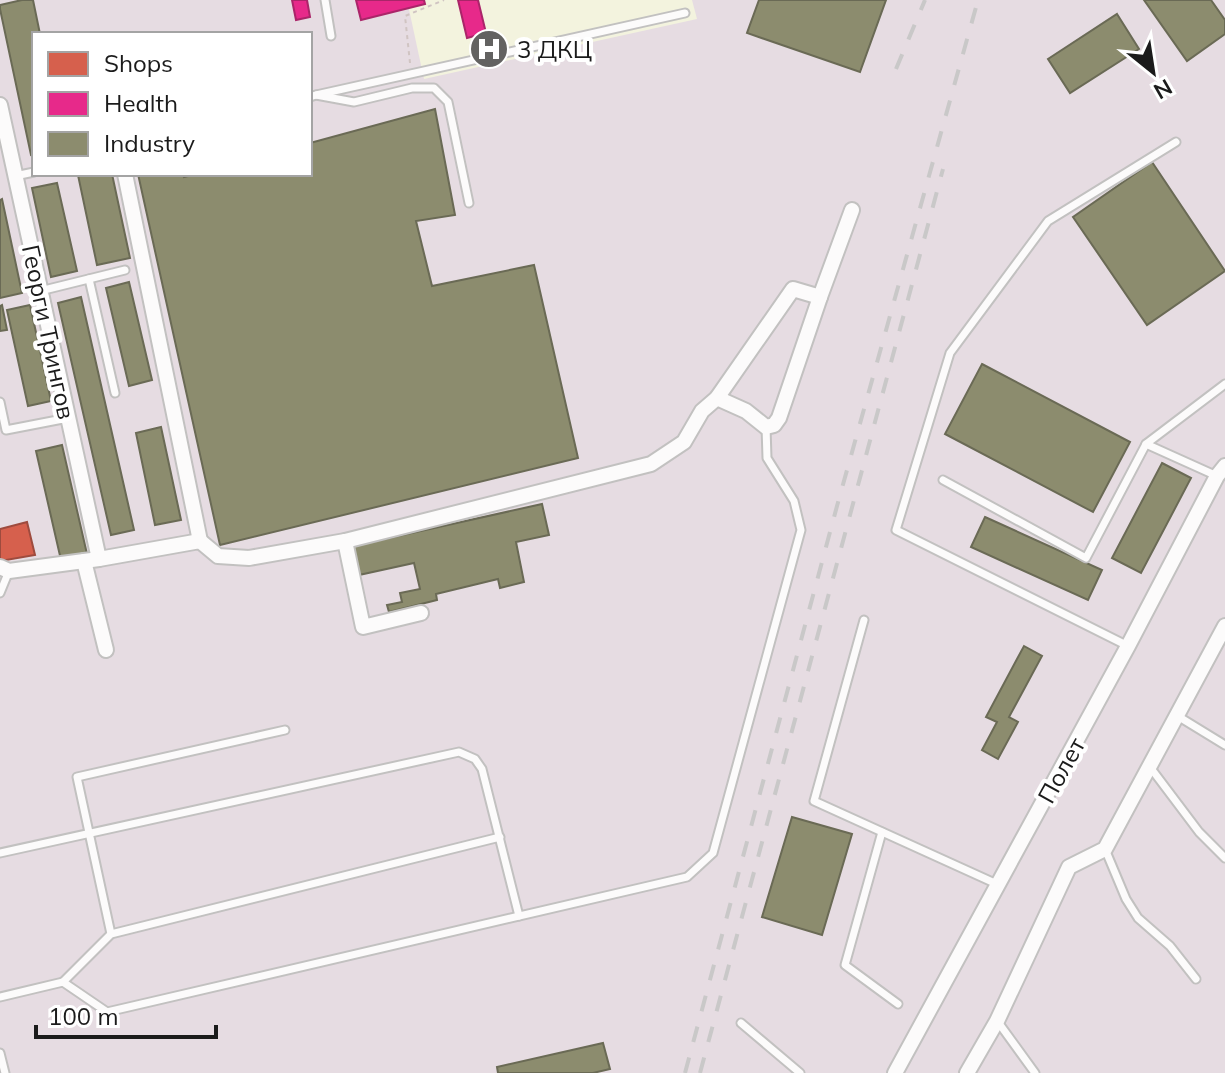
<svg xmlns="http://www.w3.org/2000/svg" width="1225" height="1073" viewBox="0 0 1225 1073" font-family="Mulish,sans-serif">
  <rect width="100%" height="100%" fill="#e9e7e4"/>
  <path fill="#e6dce2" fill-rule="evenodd" d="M0 0H1225V1073H0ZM34 34H310V174H34Z"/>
  <path fill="#f3f3de" d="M407 0H692L697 19 424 79Z"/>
  <path fill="#d6604d" stroke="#9e4b3e" stroke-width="2" d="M27 522 35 555 0 561V529Z"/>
  <g fill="#e7298a" stroke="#aa2569" stroke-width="2">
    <path d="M292 0H307L310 17 296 20Z"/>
    <path d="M356 0H424L425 4 361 20Z"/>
    <path d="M458 0H478L486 33 467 38Z"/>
  </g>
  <g fill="#8c8c6e" stroke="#6a6a55" stroke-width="2">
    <path d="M22 0H33L40 34H34V154L31 155 0 9V5Z"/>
    <path d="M759 0H886L860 72 747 33Z"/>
    <path d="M1144 0H1211L1225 20V34L1187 61Z"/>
    <path d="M1117 14 1139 49 1070 93 1048 59Z"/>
    <path d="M435 109 455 215 416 221 432 286 534 265 578 458 220 545 138 174H183L184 177 196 174H310V143Z"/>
    <path d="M1152 162 1225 271 1147 325 1073 217Z"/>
    <path d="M85 174H112L130 258 97 265 78 175Z"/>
    <path d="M57 183 77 271 51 277 32 188Z"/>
    <path d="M2 199 22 293 0 298V200Z"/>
    <path d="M129 282 152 380 129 386 106 288Z"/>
    <path d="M81 297 134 530 111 535 58 303Z"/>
    <path d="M2 305 7 330 0 331V306Z"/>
    <path d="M30 305 51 401 28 406 7 310Z"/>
    <path d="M982 364 1130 442 1093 512 945 434Z"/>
    <path d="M161 427 181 520 155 525 136 433Z"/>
    <path d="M62 445 87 554 61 560 36 451Z"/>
    <path d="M1162 463 1191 478 1141 573 1112 558Z"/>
    <path d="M542 504 549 535 516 542 524 582 500 588 498 579 436 594 437 600 389 612 387 605 402 602 400 593 420 589 414 563 359 575 353 546Z"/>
    <path d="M985 517 1102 570 1088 600 971 547Z"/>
    <path d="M1024 646 1042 656 1009 717 1018 722 998 759 982 750 997 722 986 717Z"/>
    <path d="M792 817 852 834 822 935 762 917Z"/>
    <path d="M603 1043 610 1069 593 1073H498L497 1067Z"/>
  </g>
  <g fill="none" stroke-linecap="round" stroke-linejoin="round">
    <defs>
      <g id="service">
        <path d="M325 0 331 36"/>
        <path d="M316 95 685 13"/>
        <path d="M310 97 316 95 354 102 412 88H434L448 102 469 203"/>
        <path d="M15 176 34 172"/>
        <path d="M89 279 115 393"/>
        <path d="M40 291 125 270"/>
        <path d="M0 402 6 430 68 418"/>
        <path d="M1146 444 1225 384"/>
        <path d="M943 480 1086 558 1146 444 1217 476"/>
        <path d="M0 593 9 571"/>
        <path d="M864 620 814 801 999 885"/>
        <path d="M1128 646 896 530 950 353 1048 221 1176 142"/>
        <path d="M1176 715 1225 745"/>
        <path d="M1150 767 1199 832 1225 858"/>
        <path d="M882 832 845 965 898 1004"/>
        <path d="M1105 849 1126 899 1138 918 1170 946 1196 979"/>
        <path d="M0 853 459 752 475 759 482 769 519 916"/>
        <path d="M111 934 77 777 285 730"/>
        <path d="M63 982 111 934 500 837"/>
        <path d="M0 997 63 982 107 1012 687 877 713 853 801 530 794 501 767 458 766 427"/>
        <path d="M998 1022 1035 1073"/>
        <path d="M741 1023 800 1073"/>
        <path d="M0 1053 5 1073"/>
      </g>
      <g id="minor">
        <path d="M0 105 99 559"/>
        <path d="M125 174 200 541"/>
        <path d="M717 398 746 411 766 427 774 425 779 418 820 297"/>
        <path d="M345 541 363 627 421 613"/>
        <path d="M84 561 106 650"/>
        <path d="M0 567 9 571 99 559 200 541 218 556 249 558 345 541 651 464 684 442 702 411 717 398 793 289 820 297 852 210"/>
        <path d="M895 1073 1128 646 1217 476 1225 466"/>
        <path d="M967 1073 997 1021 1069 867 1105 849 1225 626"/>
      </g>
    </defs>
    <use href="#service" stroke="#c2c1c0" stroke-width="11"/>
    <use href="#minor" stroke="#c2c1c0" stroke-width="18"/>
    <path stroke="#d0c4c2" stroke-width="2" stroke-dasharray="4 4" stroke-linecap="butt" d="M410 63 405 16 444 0"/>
    <use href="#service" stroke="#fcfbfb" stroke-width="7"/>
    <use href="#minor" stroke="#fcfbfb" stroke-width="14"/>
    <g stroke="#c9c8c8" stroke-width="4" stroke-dasharray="16 16" stroke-linecap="butt">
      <path d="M896 69 925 0"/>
      <path d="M685 1073 837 506 978 0"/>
      <path d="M700 1073 943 169"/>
    </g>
  </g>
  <defs>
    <symbol id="hospital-disc" viewBox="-11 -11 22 22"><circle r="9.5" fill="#636261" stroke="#fff"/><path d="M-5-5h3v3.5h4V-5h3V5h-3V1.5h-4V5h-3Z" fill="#fff"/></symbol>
  </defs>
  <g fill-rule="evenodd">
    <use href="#hospital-disc" x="467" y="27" width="44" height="44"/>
  </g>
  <g text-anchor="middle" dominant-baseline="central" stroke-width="8" stroke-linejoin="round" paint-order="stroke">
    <g font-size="24" fill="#1b1b1b" stroke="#fff" text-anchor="start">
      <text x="517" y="49">3 ДКЦ</text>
    </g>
    <g font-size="24" fill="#1b1b1b" stroke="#fff">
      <text transform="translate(49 332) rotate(78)">Георги Трингов</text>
      <text transform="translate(1061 770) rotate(-61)">Полет</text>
    </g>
  </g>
  <rect x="32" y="32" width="280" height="144" fill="#ffffff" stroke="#a4a4a4" stroke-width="2"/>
  <rect x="48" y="52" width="40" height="24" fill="#d6604d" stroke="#a4a4a4" stroke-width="2"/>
  <text x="104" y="72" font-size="24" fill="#1b1b1b">Shops</text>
  <rect x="48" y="92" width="40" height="24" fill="#e7298a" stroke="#a4a4a4" stroke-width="2"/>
  <text x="104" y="112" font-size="24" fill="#1b1b1b">Health</text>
  <rect x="48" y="132" width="40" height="24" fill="#8c8c6e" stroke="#a4a4a4" stroke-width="2"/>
  <text x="104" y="152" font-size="24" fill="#1b1b1b">Industry</text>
  <g transform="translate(1153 72) rotate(150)" stroke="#ffffff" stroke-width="6" paint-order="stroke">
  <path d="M0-6L14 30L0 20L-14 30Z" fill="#1b1b1b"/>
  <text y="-12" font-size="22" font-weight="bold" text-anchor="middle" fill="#1b1b1b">N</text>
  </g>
  <path d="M36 1025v12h180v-12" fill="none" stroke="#1b1b1b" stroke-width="4"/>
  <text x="48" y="1025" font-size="24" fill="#1b1b1b" stroke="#ffffff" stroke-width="6" paint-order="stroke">100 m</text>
</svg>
